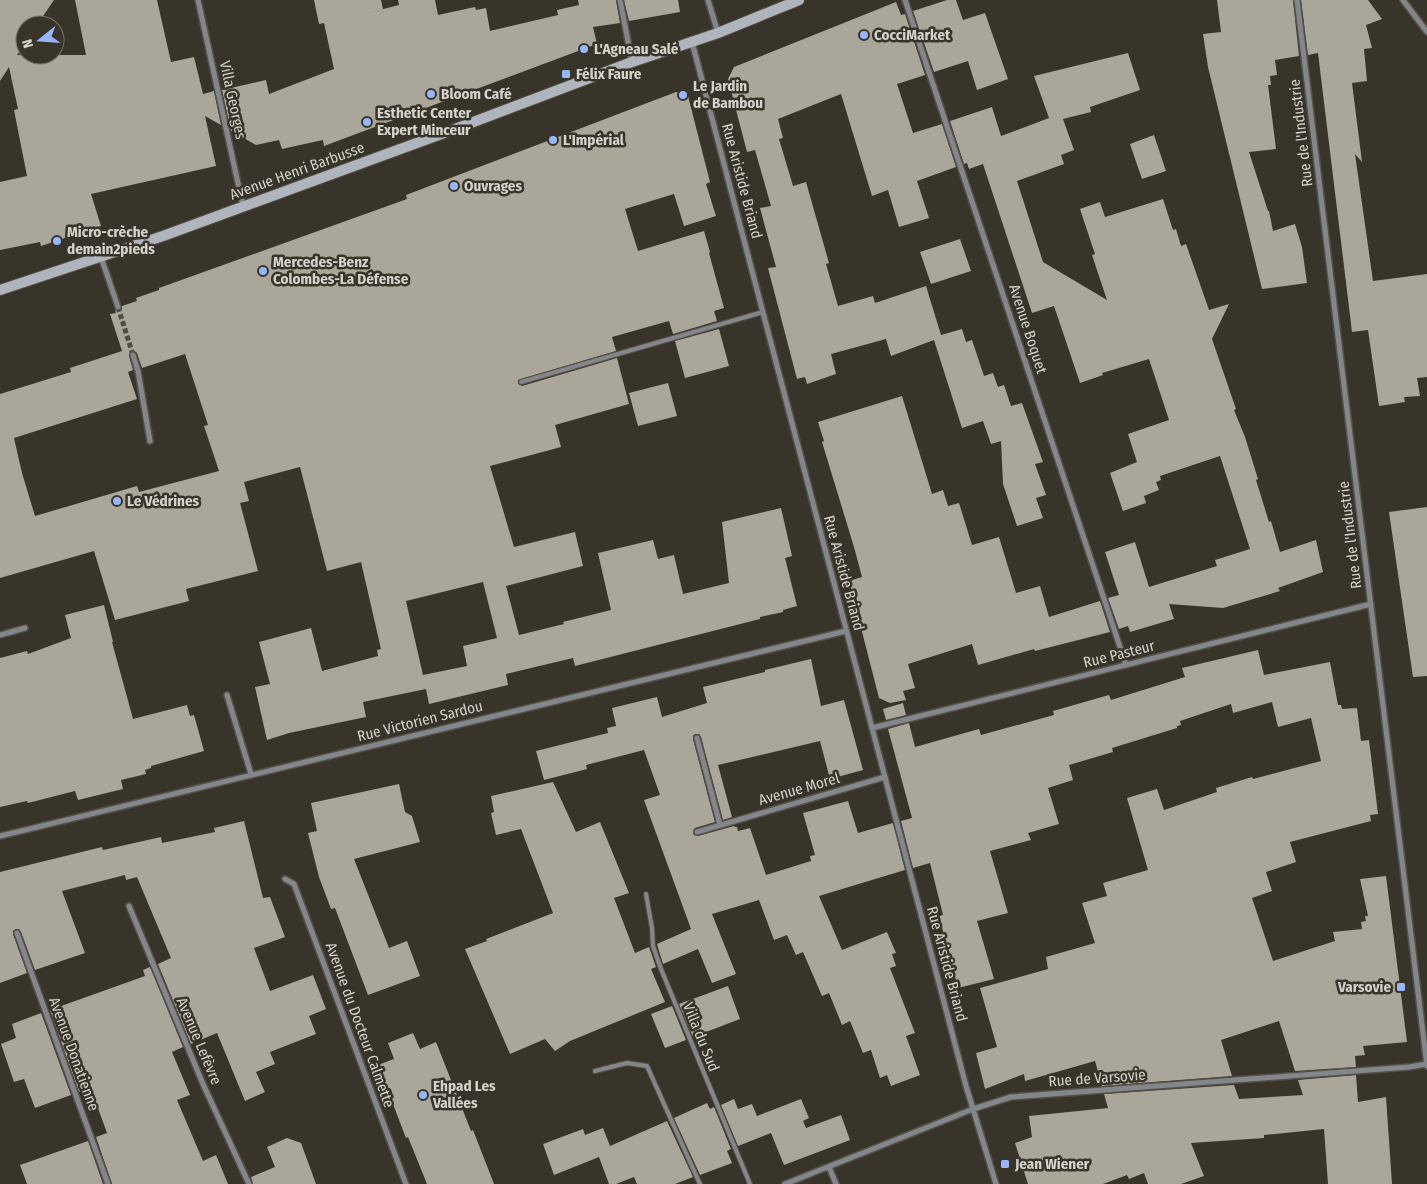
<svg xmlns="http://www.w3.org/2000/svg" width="1427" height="1184" viewBox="0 0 1427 1184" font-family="'Fira Sans Condensed',sans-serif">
  <rect width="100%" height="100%" fill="#38342a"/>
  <g fill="#aaa699" fill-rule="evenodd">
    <path d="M0 0H54L37 25H25V44L17 55H86L75 0H157L171 62 194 57 203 94 214 91 221 125 205 116 216 166 91 194 101 226 41 246 40 242 0 250V182L27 176 14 110 18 109 9 67 0 81Z"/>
    <path d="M314 0H381L383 9 352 17 399 5 398 0H435L438 15 475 7 476 10 486 8 490 31 558 15 557 10 579 5 578 0H616L620 23 593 27 597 44 324 146 323 140 282 149 279 140 256 145 231 131 222 90 266 80 269 94 334 69 324 23 319 24Z"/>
    <path d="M624 0H678L680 12 629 21Z"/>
    <path d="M947 0H956L963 20 985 13 1008 79 977 90 968 61 934 72 913 11Z"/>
    <path d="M1217 0H1293L1299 56 1275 60 1277 75 1270 76 1271 85H1268L1276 149 1249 152 1268 211H1269L1273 231 1295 224 1302 247 1307 283 1262 289 1208 67 1203 34 1221 32Z"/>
    <path d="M1301 0H1368L1382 19 1366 25 1372 48 1364 49 1367 81 1352 83 1362 162 1355 154 1373 281 1427 274V377L1417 378 1420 396 1404 397 1405 402 1379 406 1368 330 1352 332 1318 53 1308 55Z"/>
    <path d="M896 2 901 15 905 14 925 75 897 84 913 133 942 124 956 167 917 181 929 218 899 227 888 190 872 196 841 94 778 119 783 138 779 139 793 186 806 182 829 263 826 264 838 306 873 296 875 303 926 286 941 335 962 329 966 342 972 340 984 376 993 373 998 387 1004 385 1011 406 1022 403 1043 462 1035 464 1046 495 1036 498 1043 518 1017 526 1003 484 1001 441 991 444 983 421 962 428 934 340 891 356 886 339 831 354 836 374 807 384 805 377 797 379 768 268 776 267 760 208 771 206 755 150 747 152 728 79 734 67Z"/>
    <path d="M1128 53 1140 90 1090 107 1091 112 1063 119 1074 150 1061 155 1064 164 1017 181 1043 262 1107 300 1092 255 1095 254 1080 209 1100 202 1105 217 1163 199 1173 230 1176 229 1181 246 1186 244 1209 310 1229 304 1212 339 1236 409 1234 410 1245 437 1258 479 1256 480 1269 522 1271 521 1280 552 1316 540 1323 572 1278 588 1280 591 1223 608 1169 604 1174 619 1130 632 1128 626 1119 629 1108 598 1119 595 1105 552 1135 542 1149 587 1217 566 1215 560 1250 549 1220 456 1160 476 1161 480 1156 482 1159 490 1144 496 1146 503 1123 511 1110 473 1137 462 1128 434 1169 420 1149 359 1102 373 1103 375 1080 383 1054 306 1032 313 983 164 969 169 967 163 964 164 950 121 992 107 1001 136 1049 118 1034 76Z"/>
    <path d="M676 92 688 96 710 182 706 184 716 216 684 226 674 194 625 209 638 251 704 231 710 252 709 253 724 308 714 311 717 321 673 334 669 321 612 337 616 351 518 380V384L522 386 617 358 629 404 555 425 561 447 490 466 514 547 575 532 583 566 506 586 519 635 564 624 563 622 611 610 598 553 653 540 658 559 674 555 683 594 729 583 722 522 781 508 792 556 785 558 797 606 783 610V612L760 617V619L575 666 573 658 506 674 508 685 429 704 426 689 363 702 366 717 289 733 267 740 255 687 270 684 259 642 311 628 322 671 378 656 377 650 381 649 361 562 327 571 300 467 244 482 249 501 240 503 258 571 186 589 189 601 115 620 94 551 0 578V394L71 372 70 368 122 351 110 314 116 313 115 310 120 311 122 308V306L137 301 136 298 159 290V288L407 199 406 195ZM131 351H134L137 353 142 368 185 354 208 425 204 426 219 471 139 492 137 486 35 516 22 473 14 438 137 399 128 372 133 370 129 356ZM483 582 497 638 463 646 467 666 423 675 406 601Z"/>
    <path d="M1154 135 1166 171 1142 179 1130 144Z"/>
    <path d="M960 239 971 271 931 284 920 252Z"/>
    <path d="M719 329 729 366 685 378 675 341Z"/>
    <path d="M668 383 677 416 638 426 629 393Z"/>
    <path d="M902 396 932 494 943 490 948 506 959 503 972 545 999 537 1016 593 1040 586 1049 617 1100 601 1110 632 1035 651 1034 649 978 665 972 644 908 664 915 688 903 691 906 700 890 703 879 698 849 581 862 577 854 547 822 442 824 441 818 422Z"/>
    <path d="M1427 507V676L1413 677 1389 512Z"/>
    <path d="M104 605 113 642H112L133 719 187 705 190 716 194 715 204 751 151 766V768L145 770 146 774 121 780 123 789 78 800 75 791 28 803 27 801 0 807V658L27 651 28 654 71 638 65 615Z"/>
    <path d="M1258 650 1264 675 1330 662 1338 705H1341L1342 709 1357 708 1361 741 1369 740 1378 814 1370 815 1371 821 1290 842 1296 862 1266 872 1272 891 1252 898 1273 961 1335 941 1333 932 1362 929 1361 922 1366 921 1365 916H1368L1360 879 1386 876 1407 1042 1363 1046 1365 1055 1355 1056 1356 1067 1295 1071 1279 1021 1221 1040 1232 1076 1102 1086 1095 1061 1025 1081 1024 1074 985 1089 976 1053 997 1047 980 988 1048 969 1046 957 1095 943 1082 903 1107 896 1103 883 1148 870 1127 798 1157 789 1164 810 1217 792 1216 788 1252 777 1253 779 1321 761 1311 718 1278 727 1272 702 1233 713 1231 704 1180 721 1181 725 1177 726V728L1112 748 1113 752 1069 765 1073 780 1048 788 1059 824 1028 833 1031 840 990 851 1008 913 977 921 994 979 958 988 939 916 943 915 930 863 913 868 901 821 912 818 888 729 909 723 915 747 979 729 981 735 1054 715 1053 711 1109 695 1111 700 1185 677 1182 668Z"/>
    <path d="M811 659 821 706 844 700 863 770 830 779 820 741 718 765 732 817 723 820 701 737 699 734H695L693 736V739L715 822 695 828 693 833 694 835 698 836 734 826 735 827H737L738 831 750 828 766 875 811 861 810 856 815 855 803 813 848 801 858 833 893 823 905 870 819 896 842 950 887 932 896 953 892 954 896 966 890 968 915 1033 906 1036 920 1075 891 1086 887 1075 880 1078 871 1050 863 1053 850 1021 842 1025 829 993 822 996 803 952 796 955 787 935 774 940 759 900 712 914 736 974 712 983 698 949 663 964 657 944 691 929 644 800 660 795 644 750 586 765 587 769 544 780 536 751 608 733 607 728 616 726 612 708 657 697 662 717 707 703 703 687 765 672V670Z"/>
    <path d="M903 703 906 715 886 720 883 709Z"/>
    <path d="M553 782 576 832 600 822 629 893 614 898 635 953 649 947 656 967 651 969 665 1002 570 1041 555 1051 545 1039 510 1054 465 949 487 941 486 939 553 913 521 829 496 835 491 813 494 812 491 796Z"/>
    <path d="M399 784 405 812 412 816 420 842 354 859 389 948 407 941 420 976 368 995 335 908 331 909 319 877 308 833 317 831 311 803Z"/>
    <path d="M244 821 263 898 270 897 285 937 254 948 270 991 313 975 326 1009 309 1016 316 1034 270 1052 275 1064 256 1072 265 1092 245 1101 217 1033 191 1044 158 964 171 958 137 877 126 880 125 875 62 891 85 953 35 970 21 932 19 929H16L13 931V934L27 973 0 983V872L102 847 103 850 161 837 162 843 215 832 214 828Z"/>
    <path d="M150 967 183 1047 172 1052 190 1095 177 1100 203 1161 216 1155 228 1184H112L96 1137 107 1133 91 1089 79 1092 50 1010 145 976 143 970Z"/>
    <path d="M728 986 740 1019 693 1037 679 1004Z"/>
    <path d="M672 1006 686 1040 665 1048 651 1014Z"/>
    <path d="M41 1013 71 1095 35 1108 24 1079 14 1082 1 1044 16 1038 12 1024Z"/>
    <path d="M413 1033 420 1049 436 1042 471 1131 473 1130 494 1184H427L408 1137 406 1138 378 1065 394 1059 388 1043Z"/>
    <path d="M1356 1075 1358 1102 1386 1097 1392 1184H1328L1324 1129 1264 1135V1138L1191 1143 1204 1176 1181 1184H1148L1144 1173 1129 1179 1127 1175 1103 1184H1028L1015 1143 1032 1137 1029 1116 1108 1108 1104 1094 1234 1085 1239 1099 1303 1095 1298 1080Z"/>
    <path d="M734 1099 738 1109 752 1104 757 1116 801 1099 809 1118 803 1121 806 1128 841 1115 850 1140 784 1165 771 1133 738 1146 721 1105Z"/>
    <path d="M707 1103 710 1109 714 1107 731 1149 727 1151 732 1163 700 1175 674 1118Z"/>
    <path d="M667 1121 693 1177 675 1184H637L634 1177 616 1184H609L599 1157 554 1175 543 1144 583 1129 585 1135 603 1128 610 1146Z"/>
    <path d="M287 1138 301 1143 316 1184H253L251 1177 275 1167 267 1147Z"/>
    <path d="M88 1141 103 1184H27L20 1165Z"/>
  </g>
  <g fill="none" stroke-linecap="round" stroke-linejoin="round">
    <path stroke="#4f4c42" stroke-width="5" stroke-dasharray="5 2.5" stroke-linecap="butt" d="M118 307 133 355"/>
    <defs>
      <g id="lane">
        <path d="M521 382 763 312"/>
        <path d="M646 894 652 928 653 946 661 969 750 1184"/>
        <path d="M595 1071 627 1063 647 1066 700 1184"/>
      </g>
      <g id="street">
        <path d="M198 0 243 206"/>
        <path d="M620 0 632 62"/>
        <path d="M708 0 718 33"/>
        <path d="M905 0 1126 665"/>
        <path d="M1297 0 1427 1066"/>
        <path d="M1403 0 1427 32"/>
        <path d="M692 42 966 1086 996 1184"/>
        <path d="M101 257 118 307"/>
        <path d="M133 355 138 371 150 441"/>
        <path d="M0 635 25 628"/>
        <path d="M227 695 251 774"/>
        <path d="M872 728 1371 604"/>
        <path d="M697 738 720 825"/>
        <path d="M697 832 885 777"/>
        <path d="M0 836 846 631"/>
        <path d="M285 879 294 884 406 1184"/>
        <path d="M129 906 203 1084 249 1184"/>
        <path d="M17 933 108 1184"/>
        <path d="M829 1167 836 1184"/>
        <path d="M785 1184 973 1109 1011 1097 1409 1067 1427 1064"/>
      </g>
      <path id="secondary" d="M0 290 163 236 455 129 632 62 718 33 799 0"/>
    </defs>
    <use href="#lane" stroke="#545047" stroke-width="6"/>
    <use href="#street" stroke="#545047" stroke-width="8"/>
    <use href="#secondary" stroke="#545047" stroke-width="12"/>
    <use href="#lane" stroke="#83868b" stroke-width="4"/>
    <use href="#street" stroke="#83868b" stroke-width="5"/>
    <use href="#secondary" stroke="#b0b4bc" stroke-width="10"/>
  </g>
  <g fill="#98b6fd" stroke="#38342a" stroke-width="2">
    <circle cx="864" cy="35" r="5"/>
    <circle cx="584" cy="49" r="5"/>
    <rect x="561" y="69" width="10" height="10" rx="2.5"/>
    <circle cx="431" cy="94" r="5"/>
    <circle cx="683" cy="95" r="5"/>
    <circle cx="367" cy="122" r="5"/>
    <circle cx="553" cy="140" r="5"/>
    <circle cx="454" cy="186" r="5"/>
    <circle cx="57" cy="241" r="5"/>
    <circle cx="263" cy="271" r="5"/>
    <circle cx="117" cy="501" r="5"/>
    <rect x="1396" y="982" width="10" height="10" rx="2.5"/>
    <circle cx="423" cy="1095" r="5"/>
    <rect x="1000" y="1159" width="10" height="10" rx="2.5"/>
  </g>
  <g text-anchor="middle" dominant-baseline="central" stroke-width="5" stroke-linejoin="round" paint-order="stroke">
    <g font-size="15" font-weight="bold" fill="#d4d2cb" stroke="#38342a" text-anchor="start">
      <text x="874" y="35">CocciMarket</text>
      <text x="594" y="49">L'Agneau Salé</text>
      <text x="576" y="74">Félix Faure</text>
      <text x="693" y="86">Le Jardin<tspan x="693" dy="17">de Bambou</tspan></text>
      <text x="441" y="94">Bloom Café</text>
      <text x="377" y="113">Esthetic Center<tspan x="377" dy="17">Expert Minceur</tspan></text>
      <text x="563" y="140">L'Impérial</text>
      <text x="464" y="186">Ouvrages</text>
      <text x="67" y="232">Micro-crèche<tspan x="67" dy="17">demain2pieds</tspan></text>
      <text x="273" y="262">Mercedes-Benz<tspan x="273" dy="17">Colombes-La Défense</tspan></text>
      <text x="127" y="501">Le Védrines</text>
      <text x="1391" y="987" text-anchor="end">Varsovie</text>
      <text x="433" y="1086">Ehpad Les<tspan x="433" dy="17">Vallées</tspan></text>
      <text x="1015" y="1164">Jean Wiener</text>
    </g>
    <g font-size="15" fill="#d4d2cb" stroke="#38342a">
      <text transform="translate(233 100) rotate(78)">Villa Georges</text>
      <text transform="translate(1301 133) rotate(-97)">Rue de l'Industrie</text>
      <text transform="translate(297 171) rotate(-20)">Avenue Henri Barbusse</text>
      <text transform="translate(742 181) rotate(75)">Rue Aristide Briand</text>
      <text transform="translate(1028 329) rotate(72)">Avenue Boquet</text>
      <text transform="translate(1350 535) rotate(-97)">Rue de l'Industrie</text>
      <text transform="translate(844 573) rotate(75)">Rue Aristide Briand</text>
      <text transform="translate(1119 654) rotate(-14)">Rue Pasteur</text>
      <text transform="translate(420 721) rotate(-14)">Rue Victorien Sardou</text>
      <text transform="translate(799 789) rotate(-16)">Avenue Morel</text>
      <text transform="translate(947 964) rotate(75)">Rue Aristide Briand</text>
      <text transform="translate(360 1025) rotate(70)">Avenue du Docteur Calmette</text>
      <text transform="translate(701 1037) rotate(68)">Villa du Sud</text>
      <text transform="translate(199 1041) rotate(67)">Avenue Lefèvre</text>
      <text transform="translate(74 1054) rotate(70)">Avenue Donatienne</text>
      <text transform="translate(1097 1078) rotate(-4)">Rue de Varsovie</text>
    </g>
  </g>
  <g transform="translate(40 40) rotate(253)"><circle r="24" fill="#38342a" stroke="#76736a"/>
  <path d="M0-4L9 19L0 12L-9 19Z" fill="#98b6fd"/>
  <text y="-8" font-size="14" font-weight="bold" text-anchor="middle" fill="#d4d2cb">N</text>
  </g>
</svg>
